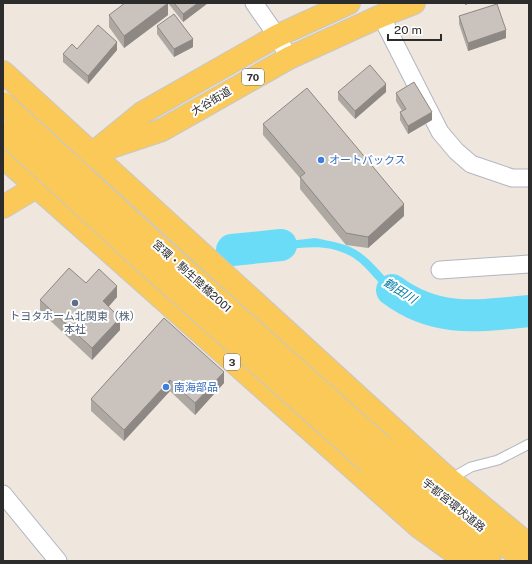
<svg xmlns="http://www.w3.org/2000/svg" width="532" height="564" viewBox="0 0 532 564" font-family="'Public Sans','Noto Sans JP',sans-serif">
  <rect width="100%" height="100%" fill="#efe6de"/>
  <path fill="#6bdcf7" d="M315 238C329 241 344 243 356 250 376 262 388 285 408 297 435 312 498 307 529 305V313C486 316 428 320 391 293 368 276 365 257 332 249 307 243 264 253 238 257L236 247Z"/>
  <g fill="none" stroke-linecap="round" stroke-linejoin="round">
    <g stroke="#6bdcf7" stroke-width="32">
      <path d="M232 250 281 245"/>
      <path d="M392 290C436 323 478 316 529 311"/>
    </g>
    <defs>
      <path id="lane" d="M450 479 471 467 498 460 529 444"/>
      <g id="street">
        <path d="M254 3 277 36 289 58"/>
        <path d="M381 16 440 132 456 151 471 164 512 178H529"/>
        <path d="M440 270 529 264"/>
        <path d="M3 494 58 561"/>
      </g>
      <g id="primary">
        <path d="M3 72 443 474 529 545"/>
        <path d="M105 149 162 130 289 58 381 16 414 3"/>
        <path d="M3 157 419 527 466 561"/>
        <path d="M81 160 93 153 142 113 277 36 349 3"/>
        <path d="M3 207 48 180"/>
        <path d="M383 447 461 512 526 561"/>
        <path d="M369 463 490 561"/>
      </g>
    </defs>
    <use href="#lane" stroke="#b2b6c1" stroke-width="11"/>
    <use href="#street" stroke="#b2b6c1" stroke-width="19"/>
    <use href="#primary" stroke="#c8c8c8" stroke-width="24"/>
    <use href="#lane" stroke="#fff" stroke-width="9"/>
    <use href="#street" stroke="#fff" stroke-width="17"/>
    <use href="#primary" stroke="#fac957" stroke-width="22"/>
    <defs>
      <g id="primary-bridge">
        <path d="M3 103 156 244 383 447"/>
        <path d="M3 132 141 259 369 463"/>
      </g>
    </defs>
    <use href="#primary-bridge" stroke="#c8c8c8" stroke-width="24" stroke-linecap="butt"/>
    <use href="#primary-bridge" stroke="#fac957" stroke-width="22"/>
  </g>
  <g fill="#aea8a3">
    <path d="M168 3H208L183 22Z"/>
    <path d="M109 15H168L124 48 109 27Z"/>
    <path d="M459 16 506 38 468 51 459 24Z"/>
    <path d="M157 26 193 47 174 57 157 34Z"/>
    <path d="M77 49 117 50 88 84 63 62V54Z"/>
    <path d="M338 92H386L355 119 338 100Z"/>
    <path d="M396 93 432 120 408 134 400 120V112L402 111 396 101Z"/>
    <path d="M263 124 404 216 368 248 346 245 300 189V178L263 135Z"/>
    <path d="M86 283 117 297 108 307 120 330 92 360 40 311V300Z"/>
    <path d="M164 318 224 383 195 415 170 391 124 441 91 411V399Z"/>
  </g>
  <g fill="#8d8884">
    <path d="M168 3V15L124 48V36Z"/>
    <path d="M198 3H208L183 22V14Z"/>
    <path d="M465 3H471L465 5Z"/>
    <path d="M506 30V38L468 51V43Z"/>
    <path d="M193 39V47L174 57V49Z"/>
    <path d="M117 42V50L88 84V76Z"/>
    <path d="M386 84V92L355 119V111Z"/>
    <path d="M432 112V120L408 134V126Z"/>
    <path d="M404 204V216L368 248V237Z"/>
    <path d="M117 286V297L103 313V301Z"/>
    <path d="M120 318V330L92 360V348Z"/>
    <path d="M224 372V383L195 415V403Z"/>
    <path d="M170 380V391L124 441V430Z"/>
  </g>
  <g fill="#cac3bd" stroke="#8d8884">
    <path d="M125 3H168L124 36 109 15Z"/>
    <path d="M174 3H198L183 14Z"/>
    <path d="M497 4 506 30 468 43 459 16Z"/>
    <path d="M174 14 193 39 174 49 157 26Z"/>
    <path d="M98 25 117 42 88 76 63 54 72 44 77 49Z"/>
    <path d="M370 65 386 84 355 111 338 92Z"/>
    <path d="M414 82 432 112 408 126 400 112 406 109 396 93Z"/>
    <path d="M307 88 404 204 368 237 346 233 300 177 305 173 263 124Z"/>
    <path d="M69 268 86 283 99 269 117 286 103 301 120 318 92 348 40 300Z"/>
    <path d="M164 318 224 372 195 403 170 380 124 430 91 399Z"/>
  </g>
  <g fill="#3f7fe0" stroke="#fff" stroke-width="1.5">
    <circle cx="321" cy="160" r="4"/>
    <circle cx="166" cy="387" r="4"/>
  </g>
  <circle fill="#5c6f8a" stroke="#fff" stroke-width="1.5" cx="75" cy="303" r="4"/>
  <g text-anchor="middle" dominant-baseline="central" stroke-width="4" stroke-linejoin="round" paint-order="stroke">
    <g fill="#fff" stroke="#6b6b6b" stroke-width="1">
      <rect x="242" y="69" width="22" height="16" rx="3"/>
      <rect x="224" y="354" width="16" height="16" rx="3"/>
    </g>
    <g font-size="10" font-weight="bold" fill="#2c2c2c">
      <text x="253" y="77">70</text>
      <text x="232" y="362">3</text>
    </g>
    <g font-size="11" fill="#2c2c2c" stroke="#fff">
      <text transform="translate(211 101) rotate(-31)">大谷街道</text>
      <text transform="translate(192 276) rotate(42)">宮環・駒生陸橋2001</text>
      <text transform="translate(454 505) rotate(39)">宇都宮環状道路</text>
    </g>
    <g font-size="11" fill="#366cbe" stroke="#fff" text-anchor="start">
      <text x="329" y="160">オートバックス</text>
      <text x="174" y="387">南海部品</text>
    </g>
    <g font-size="11" fill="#4e5e75" stroke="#fff">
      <text x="75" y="316">トヨタホーム北関東（株）<tspan x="75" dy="13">本社</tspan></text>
    </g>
    <g font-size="12" font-style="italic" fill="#047ca8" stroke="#fff">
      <text transform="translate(400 291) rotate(32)">鶴田川</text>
    </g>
  </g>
  <rect width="532" height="564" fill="none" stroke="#2c2c2c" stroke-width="8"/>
  <path d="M388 34v6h53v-6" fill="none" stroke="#2c2c2c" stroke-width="2"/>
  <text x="394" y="34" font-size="12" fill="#2c2c2c" stroke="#ffffff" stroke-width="3" paint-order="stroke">20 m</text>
</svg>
